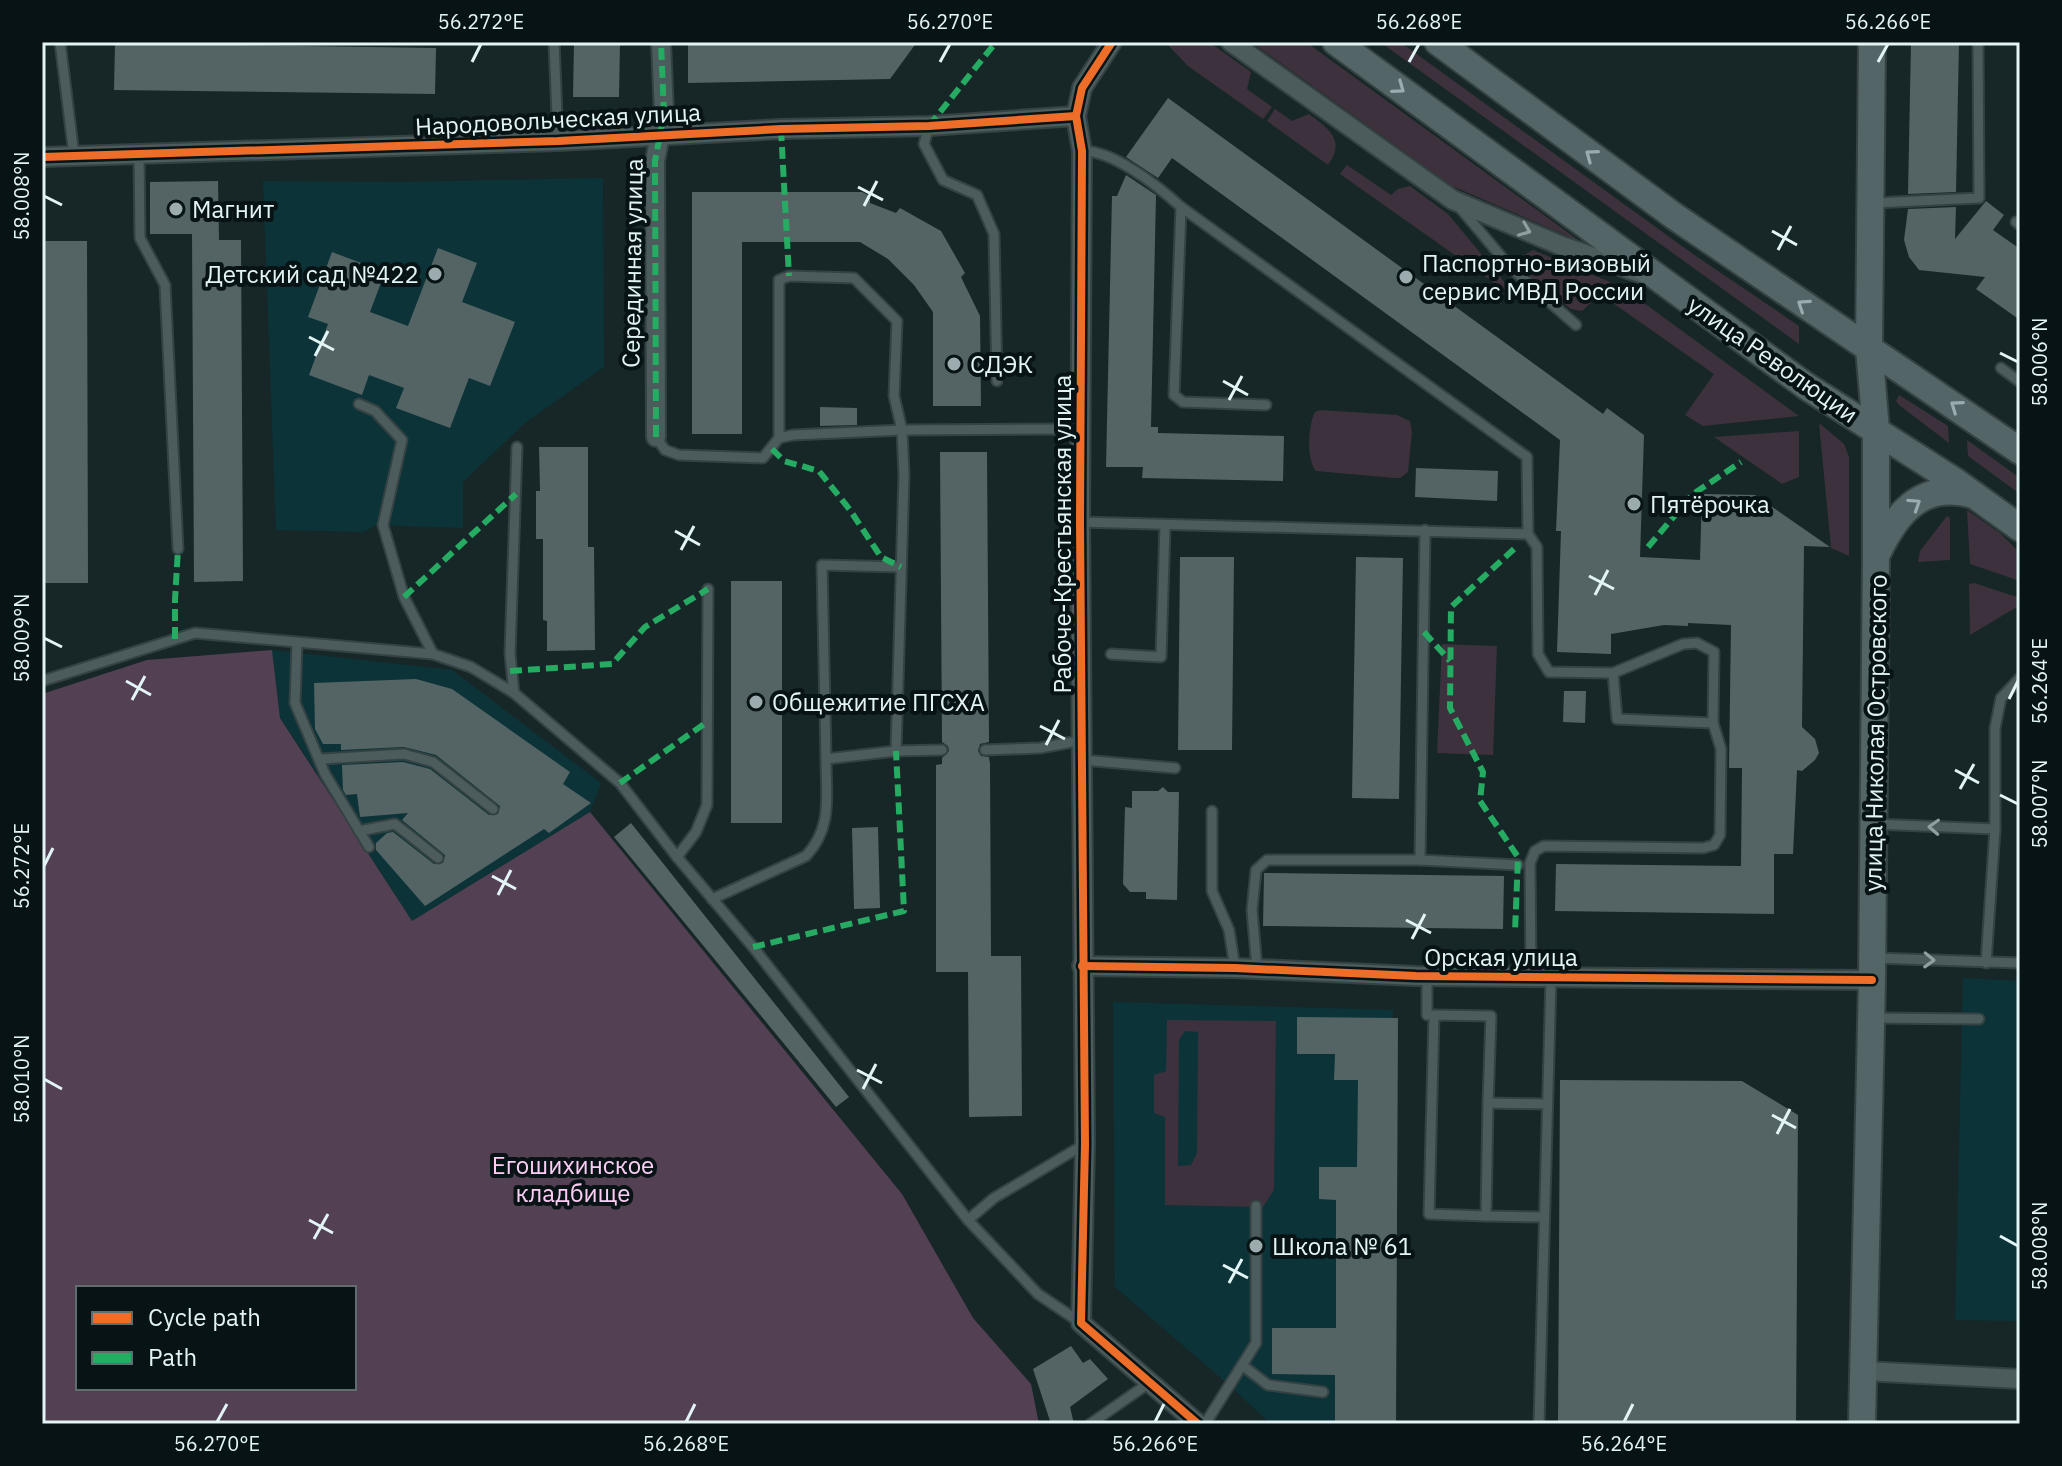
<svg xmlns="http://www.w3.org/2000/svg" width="2062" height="1466" viewBox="0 0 2062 1466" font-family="'IBM Plex Sans',sans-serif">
  <rect width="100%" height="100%" fill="#172728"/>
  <g fill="#0c3338">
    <path d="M603 178 604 367 525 423 463 482V528L376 525 364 532 276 530 263 181 399 182Z"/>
    <path d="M272 650 452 670 601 783 590 812 412 921 280 717Z"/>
    <path d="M1963 978 2020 981V1321L1955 1320Z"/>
    <path d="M1113 1002 1393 1010V1018H1398L1396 1424H1271L1229 1385 1115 1287Z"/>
  </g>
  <g fill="#3d313d" fill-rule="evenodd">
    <path d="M1165 42H1209L1251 72 1247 89 1272 107 1263 119 1188 66Z"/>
    <path d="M1251 42H1306L1581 242 1452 186Z"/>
    <path d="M1380 42H1400L1693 254 1799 326V344Z"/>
    <path d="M1275 109 1292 121 1309 114C1329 129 1346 140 1328 165L1267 121Z"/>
    <path d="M1347 165 1391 195 1398 189 1410 186 1448 214 1520 301 1340 174Z"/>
    <path d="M1533 250 1622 287 1799 416 1703 426 1685 415 1714 374 1600 294 1582 311 1571 309 1520 269 1522 256Z"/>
    <path d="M1899 395 1948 426 1949 443 1899 405 1896 401Z"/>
    <path d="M1320 410 1397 415 1410 421 1412 432 1408 472 1400 478H1395L1316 471C1306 460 1308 425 1315 412Z"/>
    <path d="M1819 423 1844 444 1849 457V556L1831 548Z"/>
    <path d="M1799 431V477L1782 484 1714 437Z"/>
    <path d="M1967 440 2020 478V494L1968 456Z"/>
    <path d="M1967 510 2000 533 2020 553V581L1970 564Z"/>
    <path d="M1947 516 1950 518V560L1918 562 1920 551Z"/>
    <path d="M1974 583 2020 598V605L1970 635 1969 584Z"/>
    <path d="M1442 644 1497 646 1493 755 1437 753Z"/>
    <path d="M1167 1020 1276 1021 1274 1190 1263 1207 1165 1205V1117L1154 1113V1075L1166 1071ZM1185 1031 1198 1032 1197 1153 1191 1165 1178 1166 1179 1040Z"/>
  </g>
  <path fill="#534052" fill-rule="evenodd" d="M272 650 280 718 412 921 590 812 902 1194 973 1318 1031 1384 1039 1424H42V694L147 660ZM78 1288H354V1388H78Z"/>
  <g fill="#546465">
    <path d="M574 42H620L619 97H573Z"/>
    <path d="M688 42H917L890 79 688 83Z"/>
    <path d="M1911 42H1959L1956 192 1908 194Z"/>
    <path d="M115 43 436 48 435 94 114 90Z"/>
    <path d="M1168 98 1603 414 1607 408 1644 435 1640 557 1700 560 1702 494 1755 495 1830 547 1804 546 1802 727 1815 739 1819 753 1815 760 1802 771 1797 770 1793 854H1774V914L1555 911 1556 864 1741 866 1742 768H1729L1731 625 1688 623V626L1664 625 1611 634V654L1557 652 1561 531H1556L1560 440 1172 158 1158 178 1126 157Z"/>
    <path d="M1126 175 1156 195 1151 427H1158V433L1284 436 1283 481 1142 478 1143 467H1106L1112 196H1117Z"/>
    <path d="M218 181 219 240H241L243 581 194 582 192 234H150V182Z"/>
    <path d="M692 192H862L870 196V203L896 213 900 208 941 231 965 273 961 277 980 316 981 406H933V312L914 285 888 259 860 242H742V434H692Z"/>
    <path d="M1986 201 2004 215 1993 230 2020 249V320L1976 289 1985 277 1919 270 1909 257 1904 240 1908 209 1956 207 1955 239Z"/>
    <path d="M42 241H87L88 583H42Z"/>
    <path d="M438 248 477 263 462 302 515 322 490 386 469 378 450 428 396 408 404 388 369 375 362 395 309 375 328 324 308 317 332 252 385 272 370 312 408 326Z"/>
    <path d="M820 407 857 408V425L820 426Z"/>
    <path d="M539 447H588V547H594L595 650 547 651V621L543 620V539H536V491H540Z"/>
    <path d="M940 452H987L989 742 980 744 978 751 981 756 989 757 990 764 991 956H1021L1022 1116 969 1117 968 972H936V765L942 764V758L949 751 948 746 942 742Z"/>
    <path d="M1416 468 1498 471 1497 501 1415 497Z"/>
    <path d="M1180 557H1234L1232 750H1178Z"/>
    <path d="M1356 557 1403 558 1399 799 1352 798Z"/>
    <rect x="731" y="581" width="51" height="242"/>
    <path d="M416 679 452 689 570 772 563 784 591 803 549 833 544 829 425 906 376 850V843L387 833 393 832 434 864 443 863 445 855 402 820 408 813 360 817 357 794 346 795 343 790 342 765 403 762 430 769 489 815 498 814 500 806 436 755 404 747 341 750V744H323L315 729 314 683Z"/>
    <path d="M1564 691H1586L1585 723 1563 722Z"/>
    <path d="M1163 787 1168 792H1179L1177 900 1146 899V892H1130L1123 884 1125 807 1132 808V791H1158Z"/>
    <path d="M631 823 849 1097 836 1107 614 837Z"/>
    <path d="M878 827 880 908 854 909 852 828Z"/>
    <path d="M1264 873 1504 876 1503 929 1263 926Z"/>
    <path d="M1297 1017 1398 1018 1396 1424H1335V1375L1272 1374V1328H1336V1200L1319 1199V1167H1357L1358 1080H1334L1335 1054H1297Z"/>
    <path d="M1560 1080 1742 1081 1798 1115 1796 1424H1558Z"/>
    <path d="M1071 1346 1083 1363 1090 1359 1108 1379 1070 1407 1074 1424H1051L1033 1369Z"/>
  </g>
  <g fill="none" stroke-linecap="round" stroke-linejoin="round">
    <defs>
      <g id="lane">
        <path d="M60 42 74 155"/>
        <path d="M554 42 558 141"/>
        <path d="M929 126 924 144 943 180 977 195 994 234 997 381"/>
        <path d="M1082 151C1113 150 1158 186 1181 207L1527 457 1528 534 1537 547 1538 654 1549 672 1613 673 1683 644 1697 643 1714 652 1713 723 1617 719 1613 673"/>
        <path d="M139 155 140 238 165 285 178 549"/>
        <path d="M1874 203 1979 198 1978 42"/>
        <path d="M1181 207 1174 395 1183 402 1266 405"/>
        <path d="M1461 209 1510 267 1576 325"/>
        <path d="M2016 222 2020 225"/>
        <path d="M2001 368 2020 382"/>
        <path d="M359 404 375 411 402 440 383 525 404 597 433 654"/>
        <path d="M656 437 665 450 679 455 763 458 779 438 793 435 902 430 1081 429"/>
        <path d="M779 438V280L789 276 854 278 897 321 894 396 902 430 904 475 896 751"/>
        <path d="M1080 522 1528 534"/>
        <path d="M297 643 295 703 325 774 369 847"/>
        <path d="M1111 654 1161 657 1165 525"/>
        <path d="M42 681 195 633 433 654 471 667 514 693 620 783 677 857 753 947 968 1220 1038 1294 1081 1323"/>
        <path d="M514 693 510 654 517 447"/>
        <path d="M985 750 1040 748 1083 740"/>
        <path d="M321 759 404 754 433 762 493 809"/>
        <path d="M826 759 822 565 901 567"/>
        <path d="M1083 760 1175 768"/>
        <path d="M1212 811V891L1229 930 1235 968"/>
        <path d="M1874 824 1995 829"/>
        <path d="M359 831 395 824 438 858"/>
        <path d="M677 857 696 832 707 805 708 589"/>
        <path d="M1420 860 1425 530"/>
        <path d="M712 899 806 856C833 827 826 796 826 759L896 751 942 750"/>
        <path d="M1876 958 2020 963"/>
        <path d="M1986 963 1995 829V728L2001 698 2020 678"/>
        <path d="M1257 969 1252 910 1256 870 1267 860H1420L1518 865"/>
        <path d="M1531 977 1530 863 1535 851 1544 846 1703 848 1714 845 1720 835 1721 749 1713 723"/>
        <path d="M1427 1015V976"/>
        <path d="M1875 1018 1979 1019"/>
        <path d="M1486 1216 1429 1214 1434 1015 1491 1016 1488 1103"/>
        <path d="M1544 1217 1486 1216 1488 1103 1547 1104"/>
        <path d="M968 1220 994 1198 1085 1144"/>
        <path d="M1242 1365 1268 1385 1323 1392"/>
        <path d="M1090 1424 1149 1383"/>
        <path d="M1205 1424 1256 1343V1206"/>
        <path d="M1539 1424 1551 977"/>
      </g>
      <g id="street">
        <path d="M1112 42 1082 88 1076 116 1082 151 1080 522 1085 1144 1081 1323 1198 1424"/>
        <path d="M1231 42 1453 200 1562 246 1643 274"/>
        <path d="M42 157 558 141 781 129 929 126 1076 116"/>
        <path d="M656 437 655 161 664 114 661 42"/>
        <path d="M1082 966 1235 968 1416 976 1872 980"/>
        <path d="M1863 1371 2020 1379"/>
      </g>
      <g id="secondary">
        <path d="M1336 42 1806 386 1956 482 2020 528"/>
        <path d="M1438 42 1674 216 2020 451"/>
        <path d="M1878 552C1898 510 1924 481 1974 495"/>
        <path d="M1862 1424 1872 980 1876 555V430L1869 348 1872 42"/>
      </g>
    </defs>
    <use href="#lane" stroke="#354243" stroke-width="13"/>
    <use href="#street" stroke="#354243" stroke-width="22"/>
    <use href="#secondary" stroke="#354243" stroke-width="30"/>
    <use href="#lane" stroke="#4c5b5c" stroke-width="9"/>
    <use href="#street" stroke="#4c5b5c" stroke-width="18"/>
    <use href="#secondary" stroke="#536567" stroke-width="26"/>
    <g stroke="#26ab63" stroke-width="6" stroke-dasharray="12 6" stroke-linecap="butt">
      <path d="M929 126 996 42"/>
      <path d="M781 129 789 276"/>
      <path d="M656 437 655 161 664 114 661 42"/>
      <path d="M772 449 784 461 819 471 850 510 881 557 901 567"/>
      <path d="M1648 547 1693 494 1741 462"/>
      <path d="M1514 549 1451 607 1450 708 1483 772 1480 801 1518 857 1515 932"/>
      <path d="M404 597 516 494"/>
      <path d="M1424 632 1450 661"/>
      <path d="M175 639V600L178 549"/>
      <path d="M510 671 612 664 645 627 708 589"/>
      <path d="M620 783 707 722"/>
      <path d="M753 947 904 911 896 751"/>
    </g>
    <defs>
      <g id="cycleway">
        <path d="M1112 42 1082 88 1076 116 1082 151 1080 522 1085 1144 1081 1323 1198 1424"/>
        <path d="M42 157 558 141 781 129 929 126 1076 116"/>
        <path d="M1082 966 1235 968 1416 976 1872 980"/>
      </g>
    </defs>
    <use href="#cycleway" stroke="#071314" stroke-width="13"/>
    <use href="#cycleway" stroke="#ee6e29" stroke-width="8"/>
  </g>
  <defs><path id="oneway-chevron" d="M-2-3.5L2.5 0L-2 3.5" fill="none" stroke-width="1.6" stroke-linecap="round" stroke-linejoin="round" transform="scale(2)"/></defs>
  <g stroke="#9bacae">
    <use href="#oneway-chevron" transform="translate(1399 88) rotate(36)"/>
    <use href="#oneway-chevron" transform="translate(1591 155) rotate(-144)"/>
    <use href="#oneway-chevron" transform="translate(1803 305) rotate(-146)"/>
    <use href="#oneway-chevron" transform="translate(1956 406) rotate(-145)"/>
    <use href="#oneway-chevron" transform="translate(1915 504) rotate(-33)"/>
  </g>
  <g stroke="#90a0a1">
    <use href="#oneway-chevron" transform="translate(1525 230) rotate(22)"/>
    <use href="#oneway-chevron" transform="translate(1934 827) rotate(-177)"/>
    <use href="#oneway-chevron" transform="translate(1929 960) rotate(2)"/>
  </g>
  <path fill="none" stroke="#e3f4f6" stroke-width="3" d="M472 62 481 44M940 62 950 44M1409 62 1419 44M1878 62 1888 44M858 187 883 200M44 196 62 205M864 206 877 181M1772 231 1797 245M1778 250 1791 226M309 337 334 350M2000 353 2018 362M315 356 328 331M1223 381 1248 395M1229 400 1242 376M675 531 700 545M681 550 694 526M1589 576 1614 589M1595 595 1608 570M44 638 62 647M126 681 151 695M2009 699 2018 681M132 700 145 676M1040 726 1065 739M1046 745 1059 720M1955 770 1979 783M1960 789 1974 764M2000 795 2018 804M44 866 53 848M492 876 516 889M498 895 511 870M1406 920 1431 933M1412 939 1425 914M857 1070 882 1083M44 1079 62 1089M863 1089 876 1064M1772 1115 1796 1128M1777 1134 1790 1109M309 1220 333 1233M2000 1236 2018 1246M314 1239 328 1214M1223 1265 1248 1278M1229 1283 1242 1259M217 1422 227 1404M686 1422 695 1404M1155 1422 1164 1404M1624 1422 1633 1404"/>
  <g fill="#9cacae" stroke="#071314" stroke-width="3">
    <circle cx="176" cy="209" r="8"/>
    <circle cx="435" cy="274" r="8"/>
    <circle cx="1406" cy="277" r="8"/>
    <circle cx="954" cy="364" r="8"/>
    <circle cx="1634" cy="504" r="8"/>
    <circle cx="756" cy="702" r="8"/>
    <circle cx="1256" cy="1246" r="8"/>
  </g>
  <g text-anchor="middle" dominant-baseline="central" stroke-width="8" stroke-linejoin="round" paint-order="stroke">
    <g font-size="24" fill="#e3f4f6" stroke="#071314">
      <text transform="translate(558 119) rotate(-3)">Народовольческая улица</text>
      <text transform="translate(632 263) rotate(-89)">Серединная улица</text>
      <text transform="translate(1773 359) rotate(35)">улица Революции</text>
      <text transform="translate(1062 534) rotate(-90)">Рабоче-Крестьянская улица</text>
      <text transform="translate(1875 733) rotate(-89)">улица Николая Островского</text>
      <text x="1501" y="957">Орская улица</text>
    </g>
    <g font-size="24" fill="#e3f4f6" stroke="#071314" text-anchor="start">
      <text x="192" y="209">Магнит</text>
      <text x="1422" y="263">Паспортно-визовый<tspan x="1422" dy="28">сервис МВД России</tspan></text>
      <text x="419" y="274" text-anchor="end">Детский сад №422</text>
      <text x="970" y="364">СДЭК</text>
      <text x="1650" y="504">Пятёрочка</text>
      <text x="772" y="702">Общежитие ПГСХА</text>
      <text x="1272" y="1246">Школа № 61</text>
    </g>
    <g font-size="24" fill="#fecdf6" stroke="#071314">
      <text x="573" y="1165">Егошихинское<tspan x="573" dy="28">кладбище</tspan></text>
    </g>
  </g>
  <rect width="2062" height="1466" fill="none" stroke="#071314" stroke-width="88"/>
  <rect x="76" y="1286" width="280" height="104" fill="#071314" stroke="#5f6d6e" stroke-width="2"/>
  <rect x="92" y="1312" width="40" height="12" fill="#ee6e29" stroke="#5f6d6e" stroke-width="2"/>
  <text x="148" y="1326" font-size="24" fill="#e3f4f6">Cycle path</text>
  <rect x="92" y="1352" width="40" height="12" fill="#26ab63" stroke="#5f6d6e" stroke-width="2"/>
  <text x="148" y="1366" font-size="24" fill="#e3f4f6">Path</text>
  <rect x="44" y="44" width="1974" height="1378" fill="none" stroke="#e3f4f6" stroke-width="3"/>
  <g font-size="20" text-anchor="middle" fill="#e3f4f6">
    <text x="481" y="29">56.272°E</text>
    <text x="950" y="29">56.270°E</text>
    <text x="1419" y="29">56.268°E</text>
    <text x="1888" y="29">56.266°E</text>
    <text transform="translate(22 196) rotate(-90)" y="7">58.008°N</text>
    <text transform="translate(2040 362) rotate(-90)" y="7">58.006°N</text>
    <text transform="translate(22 638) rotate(-90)" y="7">58.009°N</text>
    <text transform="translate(2040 681) rotate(-90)" y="7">56.264°E</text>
    <text transform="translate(2040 804) rotate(-90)" y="7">58.007°N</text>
    <text transform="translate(22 866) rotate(-90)" y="7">56.272°E</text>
    <text transform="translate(22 1079) rotate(-90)" y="7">58.010°N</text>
    <text transform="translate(2040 1246) rotate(-90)" y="7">58.008°N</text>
    <text x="217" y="1451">56.270°E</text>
    <text x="686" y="1451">56.268°E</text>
    <text x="1155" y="1451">56.266°E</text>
    <text x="1624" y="1451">56.264°E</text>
  </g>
</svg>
